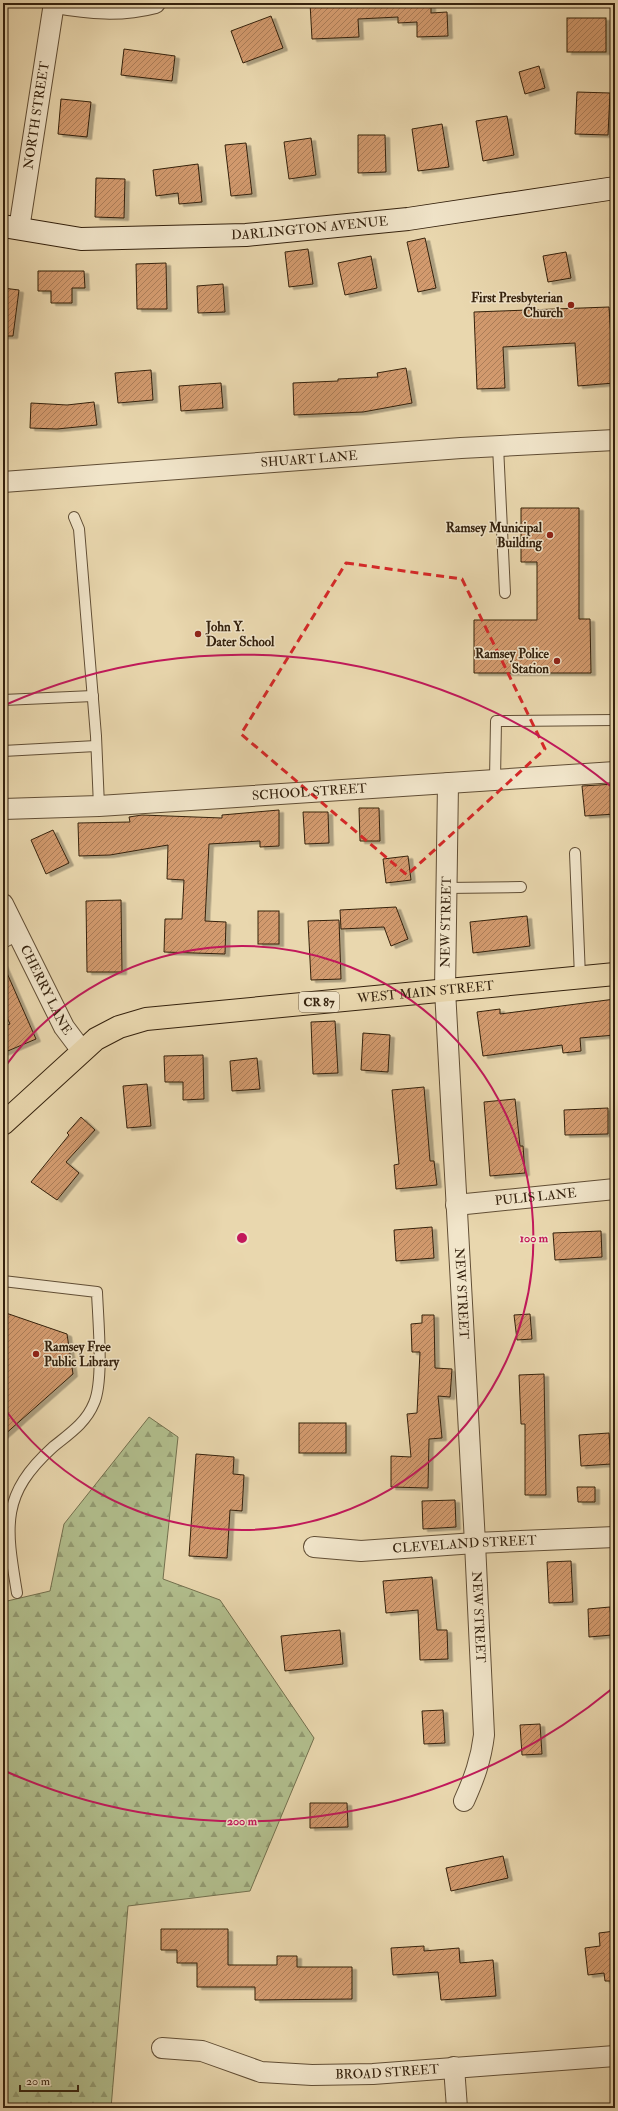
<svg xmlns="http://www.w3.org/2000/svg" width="618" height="2111" viewBox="0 0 618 2111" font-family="'IM FELL Double Pica',serif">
  <defs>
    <pattern id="forest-firs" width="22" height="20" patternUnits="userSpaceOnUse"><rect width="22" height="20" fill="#b2bf8e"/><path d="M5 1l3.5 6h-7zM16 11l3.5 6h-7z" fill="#929b72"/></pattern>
    <pattern id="building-hatch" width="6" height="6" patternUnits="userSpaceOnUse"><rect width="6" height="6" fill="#d29a6e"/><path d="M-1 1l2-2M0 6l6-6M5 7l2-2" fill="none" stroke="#ab7d59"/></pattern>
    <filter id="shadow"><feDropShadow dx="4.5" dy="2.5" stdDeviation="0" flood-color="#0004"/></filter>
  </defs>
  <rect width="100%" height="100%" fill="#e9d7ae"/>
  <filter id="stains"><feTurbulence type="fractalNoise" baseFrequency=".005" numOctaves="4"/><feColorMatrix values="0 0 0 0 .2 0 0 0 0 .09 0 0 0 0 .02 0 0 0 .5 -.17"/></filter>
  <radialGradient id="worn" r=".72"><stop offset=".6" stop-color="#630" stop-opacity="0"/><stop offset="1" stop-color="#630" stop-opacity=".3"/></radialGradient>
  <path fill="url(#forest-firs)" stroke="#73704e" d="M149 1417 178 1437 163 1579 220 1600 314 1738 250 1891 128 1906 111 2108H3V1602L50 1591 64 1524Z"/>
  <g fill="url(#building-hatch)" stroke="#34210d" filter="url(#shadow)">
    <path d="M310 3H431V13L447 12 448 36 417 37V22L398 23V17L358 19 359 37 312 39Z"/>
    <path d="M271 16 283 48 243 63 231 31Z"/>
    <rect x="567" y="18" width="39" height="34"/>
    <path d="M124 49 175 56 172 81 121 75Z"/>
    <path d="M539 66 545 88 525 94 519 72Z"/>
    <path d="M577 92 610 93 608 135 575 134Z"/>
    <path d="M61 99 91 102 87 137 58 134Z"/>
    <path d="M507 116 514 155 483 161 476 121Z"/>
    <path d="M442 124 449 167 418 171 412 129Z"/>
    <path d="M358 135H385L386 172 358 173Z"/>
    <path d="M311 138 316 175 289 179 284 142Z"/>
    <path d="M246 143 252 194 231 196 225 145Z"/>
    <path d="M198 164 202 202 179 204 178 193 156 196 153 170Z"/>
    <path d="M96 178 125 179 124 218 95 217Z"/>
    <path d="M425 238 436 288 418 292 407 242Z"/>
    <path d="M308 249 313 284 289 287 285 252Z"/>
    <path d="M566 252 571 278 548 282 543 256Z"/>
    <path d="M371 256 377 288 345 295 338 263Z"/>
    <path d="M166 263 167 309H137L136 264Z"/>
    <path d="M38 271H84L85 288H72V303H51V291H38Z"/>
    <path d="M223 284 225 312 198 313 197 286Z"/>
    <path d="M3 288 19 290 13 336H3Z"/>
    <path d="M609 307 614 383 578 386 575 343 503 347 505 388 477 389 474 312Z"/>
    <path d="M406 368 412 403 363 412 294 415 293 383 338 381V379L378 377 377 373Z"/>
    <path d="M151 370 153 400 118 403 115 373Z"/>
    <path d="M221 383 223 408 181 411 179 386Z"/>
    <path d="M94 402 97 425 57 429 30 428 31 403 67 405Z"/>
    <path d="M521 508H579V619H590L591 673H474V620H537V562H521Z"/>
    <path d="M615 784V814L585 816 582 786Z"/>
    <path d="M359 808H379L380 841H360Z"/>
    <path d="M279 810V846L260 847V841L209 844 205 921 226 922 225 954 164 952 165 919H182L184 880 167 879 168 845 110 855 79 856 78 823 130 822 129 817 142 815 222 818V815Z"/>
    <path d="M303 812H328L329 843 305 844Z"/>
    <path d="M53 830 69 863 46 874 31 840Z"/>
    <path d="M408 856 411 880 386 883 383 859Z"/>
    <path d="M121 900 122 972H87L86 901Z"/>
    <path d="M396 907 408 939 391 946 384 927 341 929 340 910Z"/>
    <rect x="258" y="911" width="21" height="33"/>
    <path d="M527 916 530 946 473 953 470 922Z"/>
    <path d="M339 920 341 979 311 980 308 921Z"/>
    <path d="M3 964 36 1039 3 1053V1027L10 1024 3 1009Z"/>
    <path d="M615 999V1035L580 1038 581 1051 563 1053 562 1045 483 1056 477 1012 500 1009V1014Z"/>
    <path d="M335 1021 338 1073 313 1074 311 1022Z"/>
    <path d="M363 1033 390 1035 388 1072 361 1070Z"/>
    <path d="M203 1055 204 1099 183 1100V1082H165L164 1056Z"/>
    <path d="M257 1058 260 1089 232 1091 230 1061Z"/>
    <path d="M147 1084 151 1126 127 1128 123 1086Z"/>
    <path d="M424 1087 430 1161H434L437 1185 396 1189 394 1165 399 1164 392 1090Z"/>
    <path d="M515 1099 520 1146H523L525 1173 490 1176 484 1102Z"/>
    <path d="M608 1108V1134L565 1135 564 1110Z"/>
    <path d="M81 1117 95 1130 66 1162 79 1173 57 1200 31 1182 69 1135 67 1133Z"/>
    <path d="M432 1227 434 1258 396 1261 394 1230Z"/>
    <path d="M601 1231 602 1257 555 1260 553 1233Z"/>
    <path d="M3 1312 67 1334 73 1374 3 1436Z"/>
    <path d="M530 1314 532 1339 517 1340 514 1315Z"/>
    <path d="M422 1315H434L435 1368 452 1369 450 1397 438 1396 442 1438 429 1439 428 1488 391 1487V1456L411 1457 407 1414 417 1413 420 1352H412L411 1324 422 1323Z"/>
    <path d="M544 1374 546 1495H525V1424H521L519 1375Z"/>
    <rect x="299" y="1423" width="47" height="30"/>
    <path d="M609 1433 611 1464 581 1466 579 1435Z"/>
    <path d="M196 1454 234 1457 233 1474 244 1475 242 1511 230 1510 227 1558 189 1556Z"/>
    <path d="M577 1487H595V1502H578Z"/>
    <path d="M455 1500 456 1527 423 1529 422 1501Z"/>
    <path d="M571 1561 573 1602 549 1603 547 1562Z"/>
    <path d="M432 1577 437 1630H447L448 1659 420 1660 418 1610 386 1613 383 1581Z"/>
    <path d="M610 1607 612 1635 589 1637 588 1609Z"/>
    <path d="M340 1630 343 1664 285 1671 281 1636Z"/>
    <path d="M443 1710 445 1743 424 1744 422 1711Z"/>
    <path d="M540 1724 542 1754 522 1755 520 1725Z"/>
    <path d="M310 1803H347L348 1827 310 1828Z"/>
    <path d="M503 1856 508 1878 451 1891 446 1868Z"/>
    <path d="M161 1929H228V1965H277V1956H297V1967H352V1999L255 2000V1987H197V1963H177V1950H161Z"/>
    <path d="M615 1931V1981H605L604 1973 588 1975 585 1948 600 1946 599 1933Z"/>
    <path d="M424 1946V1951L459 1948 460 1963 493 1960 496 1996 441 2000 438 1972 393 1975 391 1948Z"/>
  </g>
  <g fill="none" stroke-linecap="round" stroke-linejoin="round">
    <defs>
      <g id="service">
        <path d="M498 446 505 593"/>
        <path d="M74 517 79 529 96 736 99 806"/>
        <path d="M3 700 93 696"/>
        <path d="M3 751 96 746"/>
        <path d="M495 780 496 721 615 720"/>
        <path d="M575 853 580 977"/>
        <path d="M446 888 521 887"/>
        <path d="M3 943 18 935"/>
        <path d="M3 1281 97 1292C98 1319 104 1381 94 1403 86 1423 69 1434 53 1447 0 1495 6 1526 17 1593"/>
      </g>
      <g id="minor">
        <path d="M55 3C89 9 121 12 155 3"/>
        <path id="s1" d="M19 229 54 3"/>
        <path id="s2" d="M3 482 461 448 615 440"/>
        <path id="s3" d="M448 783 445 990 475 1543 484 1735C481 1760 474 1779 464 1801"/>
        <path id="s4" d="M3 809 99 806 615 772"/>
        <path id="s5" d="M3 904 64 1027 82 1051"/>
        <path id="s6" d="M456 1205 615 1189"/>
        <path id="s7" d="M314 1547 361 1551 475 1543 615 1537"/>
        <path id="s8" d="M162 2048 202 2051 261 2072 312 2075 373 2074 615 2056"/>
        <path d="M454 2067 457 2108"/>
      </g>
      <g id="secondary">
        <path id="s9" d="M3 226 81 239 246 235 408 219 615 188"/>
      </g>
      <g id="primary">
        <path id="s10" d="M3 1124 96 1039 119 1027 146 1019 615 974"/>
      </g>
    </defs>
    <use href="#service" stroke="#614e35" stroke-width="12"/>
    <use href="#minor" stroke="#614e35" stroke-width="22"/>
    <use href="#secondary" stroke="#34210d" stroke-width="24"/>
    <use href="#primary" stroke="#34210d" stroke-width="24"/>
    <use href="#service" stroke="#f1e5ca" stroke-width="10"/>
    <use href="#minor" stroke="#f1e5ca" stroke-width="20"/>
    <use href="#secondary" stroke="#f1e5ca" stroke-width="22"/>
    <use href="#primary" stroke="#e9d7ae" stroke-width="22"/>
  </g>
  <path fill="none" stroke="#d62828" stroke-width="3" stroke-dasharray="8 5" stroke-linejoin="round" d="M346 563 462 579 545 749 407 875 241 734Z"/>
  <g fill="none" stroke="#c2185b" stroke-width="2">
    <path d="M4 1068A292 292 0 1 1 4 1408"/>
    <path d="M613 1688A583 583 0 0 1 5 1771M5 705A583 583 0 0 1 613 788"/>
  </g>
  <g fill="#8f2418" stroke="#f1e5ca" stroke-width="1.5">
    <circle cx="571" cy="305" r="4"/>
    <circle cx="550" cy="535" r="4"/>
    <circle cx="198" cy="634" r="4"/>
    <circle cx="557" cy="661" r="4"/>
    <circle cx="36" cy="1354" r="4"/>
  </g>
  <g text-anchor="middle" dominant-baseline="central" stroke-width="3" stroke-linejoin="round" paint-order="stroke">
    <rect fill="#f1e5ca" stroke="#6d5c46" stroke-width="1" x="299" y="992" width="40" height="20" rx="3"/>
    <g font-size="12" font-weight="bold" fill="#34210d">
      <text x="319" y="1002">CR 87</text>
    </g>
    <g font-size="13" fill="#34210d" stroke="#f1e5ca">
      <text stroke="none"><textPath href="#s1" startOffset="115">NORTH STREET</textPath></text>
      <text stroke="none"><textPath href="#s9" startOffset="308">DARLINGTON AVENUE</textPath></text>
      <text stroke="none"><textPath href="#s2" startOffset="307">SHUART LANE</textPath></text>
      <text stroke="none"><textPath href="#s4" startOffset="307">SCHOOL STREET</textPath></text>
      <text transform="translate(446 922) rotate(-89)">NEW STREET</text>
      <text stroke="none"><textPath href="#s5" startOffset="96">CHERRY LANE</textPath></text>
      <text stroke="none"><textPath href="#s10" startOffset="461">WEST MAIN STREET</textPath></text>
      <text stroke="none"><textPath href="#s6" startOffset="80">PULIS LANE</textPath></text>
      <text stroke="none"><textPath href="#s3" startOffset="511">NEW STREET</textPath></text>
      <text stroke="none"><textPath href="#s7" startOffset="151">CLEVELAND STREET</textPath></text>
      <text stroke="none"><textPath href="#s3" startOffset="835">NEW STREET</textPath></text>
      <text stroke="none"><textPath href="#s8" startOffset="229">BROAD STREET</textPath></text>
    </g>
    <g font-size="13" font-weight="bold" fill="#34210d" stroke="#f1e5ca" text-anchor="end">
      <text x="563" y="298">First Presbyterian<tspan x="563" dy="15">Church</tspan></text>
      <text x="542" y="528">Ramsey Municipal<tspan x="542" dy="15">Building</tspan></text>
      <text x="206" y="627" text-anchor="start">John Y.<tspan x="206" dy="15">Dater School</tspan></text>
      <text x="549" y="654">Ramsey Police<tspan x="549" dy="15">Station</tspan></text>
      <text x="44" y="1347" text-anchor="start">Ramsey Free<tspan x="44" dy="15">Public Library</tspan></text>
    </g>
  </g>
  <circle cx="242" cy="1238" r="6" fill="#c2185b" stroke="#f1e5ca" stroke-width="2"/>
  <g font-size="12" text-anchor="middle" font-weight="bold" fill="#c2185b" stroke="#f1e5ca" stroke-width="3" stroke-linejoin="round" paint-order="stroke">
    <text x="534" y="1242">100 m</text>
    <text x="242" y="1825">200 m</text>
  </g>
  <rect width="618" height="2111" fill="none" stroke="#e9d7ae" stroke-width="16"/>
  <rect x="4" y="4" width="610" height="2103" fill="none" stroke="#34210d" stroke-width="2"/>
  <rect x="8" y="8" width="602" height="2095" fill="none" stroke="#34210d"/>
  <path d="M20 2085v6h58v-6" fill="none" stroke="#34210d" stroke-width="2"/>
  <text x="26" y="2085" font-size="12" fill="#34210d" stroke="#f1e5ca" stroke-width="3" paint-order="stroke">20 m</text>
  <rect width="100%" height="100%" filter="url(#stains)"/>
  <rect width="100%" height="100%" fill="url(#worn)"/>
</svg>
